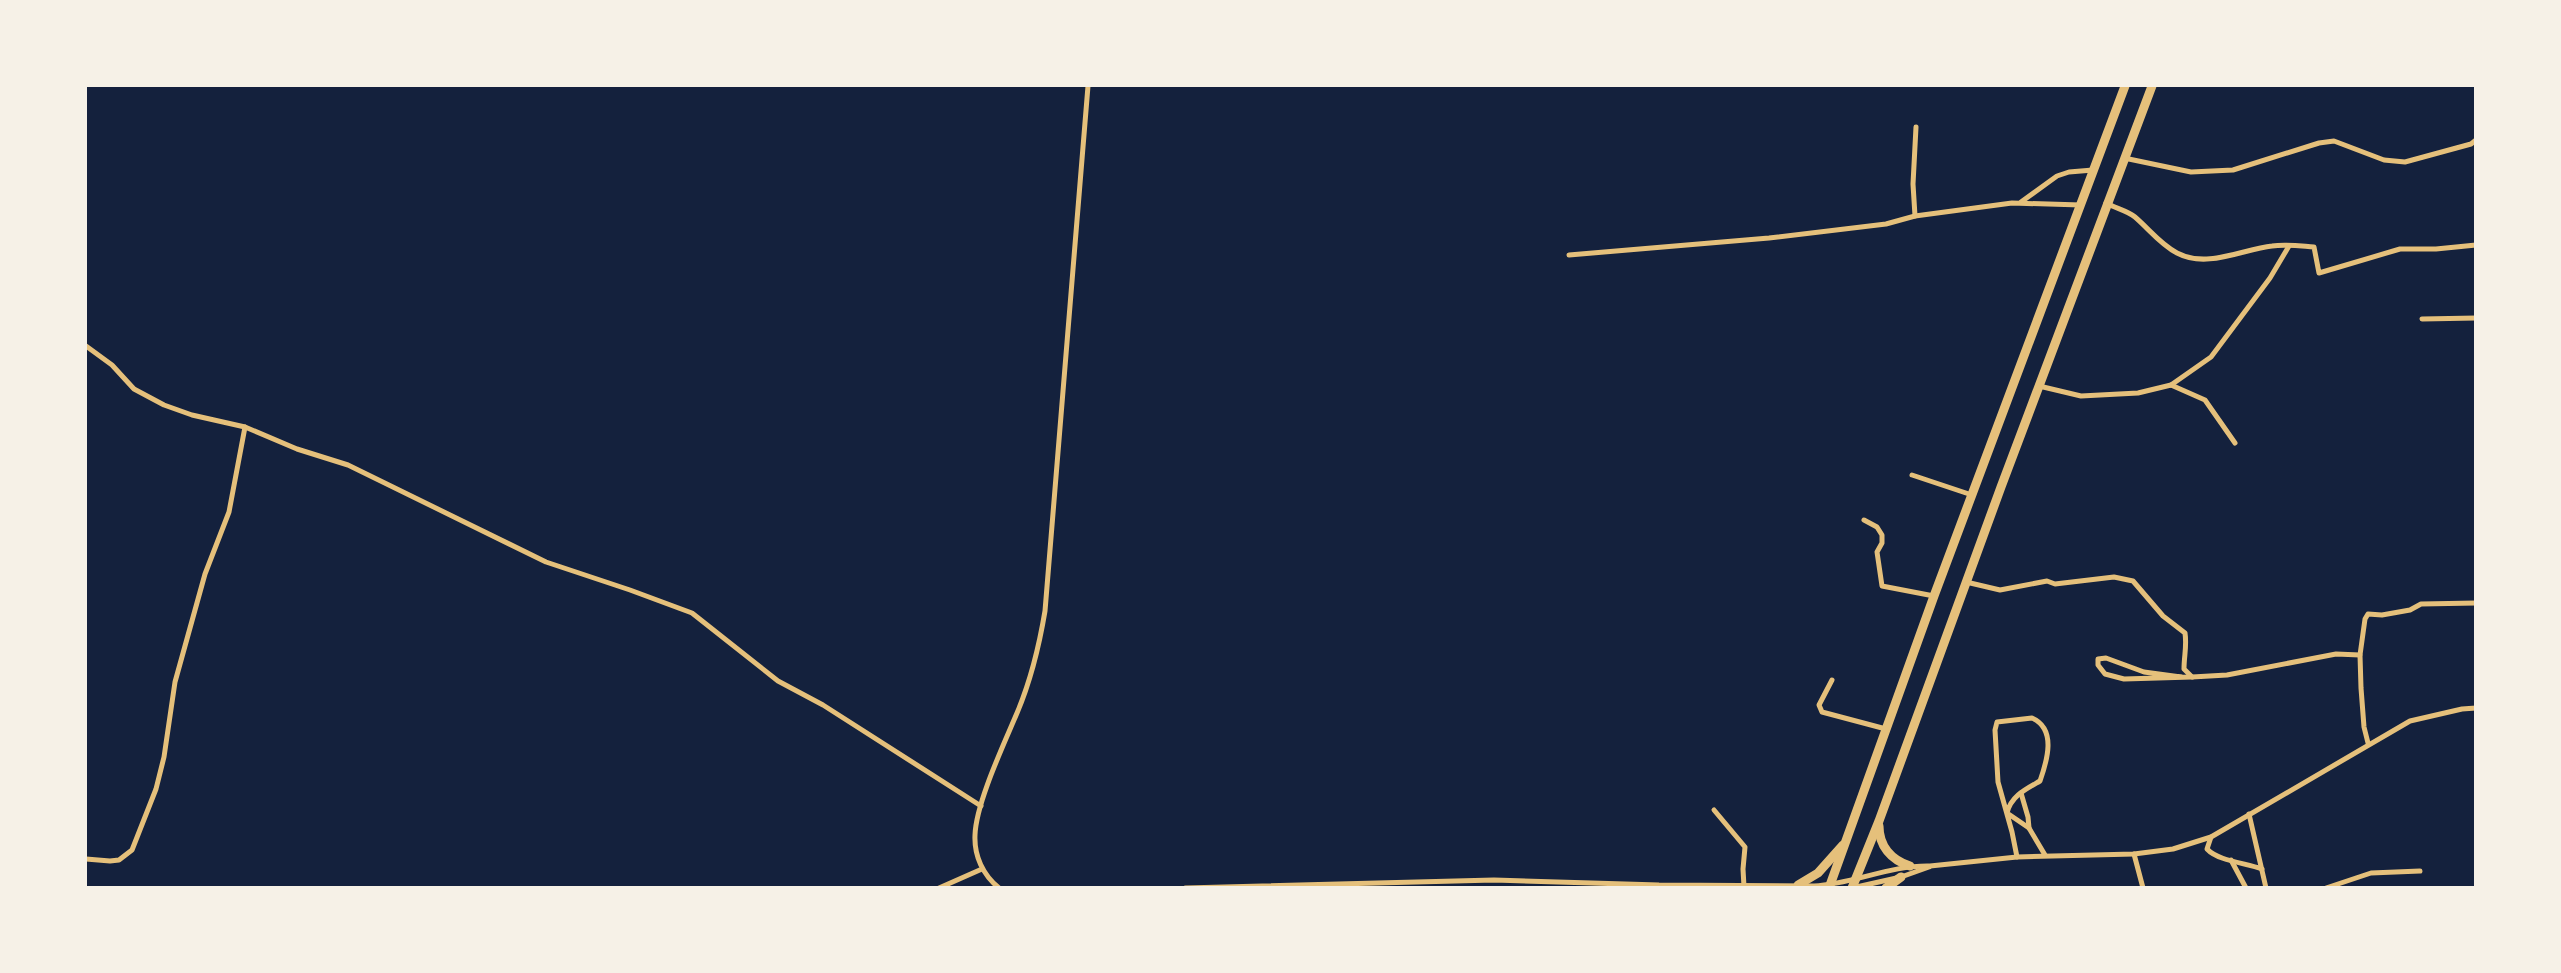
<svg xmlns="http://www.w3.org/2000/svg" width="2561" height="973" viewBox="0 0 2561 973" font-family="'Space Grotesk',sans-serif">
  <rect width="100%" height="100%" fill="#14213d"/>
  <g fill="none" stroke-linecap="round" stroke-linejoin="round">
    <g stroke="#e5c07b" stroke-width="5">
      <path d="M2124 158 2191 172 2233 170 2319 143 2334 141 2384 160 2405 162 2471 144 2476 140"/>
      <path d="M2021 202 2057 176 2069 172 2093 170"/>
      <path d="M2106 203C2115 208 2128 211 2135 217 2150 230 2160 244 2177 253 2207 269 2243 249 2272 246 2286 244 2300 246 2314 247L2319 273 2400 249H2436L2476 245"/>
      <path d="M1915 216 1913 184 1916 127"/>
      <path d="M1569 255 1769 238 1886 224 1915 216 2012 203 2081 205"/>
      <path d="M2422 319 2476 318"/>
      <path d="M86 346 112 365 134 389 164 405 192 415 245 427 297 449 348 465 546 562 630 590 692 613 778 681 823 705 981 806"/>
      <path d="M2171 385 2211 357 2270 278 2289 246"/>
      <path d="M2039 386 2081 396 2138 393 2171 385 2205 400 2235 443"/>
      <path d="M1912 475 1972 495"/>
      <path d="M1864 520 1877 527 1882 535V543L1877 552 1882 586 1934 596"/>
      <path d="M1966 582 2000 590 2047 581 2055 584 2114 577 2133 581 2163 616 2185 633C2187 646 2184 656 2184 669L2192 677 2227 675 2336 654 2360 655"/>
      <path d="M2181 677 2144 672 2106 658 2098 659V665L2105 674 2124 679 2192 677"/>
      <path d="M1832 680 1819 705 1822 712 1886 729"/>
      <path d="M2368 743 2364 727 2361 688 2360 655 2365 619 2368 614 2382 615 2410 610 2421 604 2476 603"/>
      <path d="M2021 793 2028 817 2029 828"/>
      <path d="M1714 810 1745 847 1743 869 1744 887"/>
      <path d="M2249 814 2266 888"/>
      <path d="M2211 837 2207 849C2218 861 2246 863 2262 869"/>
      <path d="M2134 854 2143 888"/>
      <path d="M2017 857 2012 832 1998 782 1995 730 1997 722 2032 718C2057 729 2047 761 2040 781 2026 789 2011 796 2007 813L2029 828 2045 855"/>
      <path d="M86 859 110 861 119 860 132 850 156 789 164 757 175 682 205 574 229 512 245 427"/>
      <path d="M2231 860 2246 888"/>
      <path d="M939 888 982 869"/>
      <path d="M999 888C983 875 974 856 975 835 976 803 1004 744 1017 713 1031 680 1039 647 1045 611L1088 86"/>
      <path d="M1185 888 1494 880 1659 885 1814 886C1853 884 1890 865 1930 866L2017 857 2134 854 2173 849 2211 837 2410 721 2462 709 2476 708"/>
      <path d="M1852 888 1901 877 1929 867"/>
      <path d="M2326 888 2371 873 2420 871"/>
    </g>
    <g stroke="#e5c07b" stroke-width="9">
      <path d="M1879 826C1879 846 1891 860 1910 866"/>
      <path d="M1798 885 1818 873 1843 845"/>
      <path d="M1829 888 1934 596 2125 86"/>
      <path d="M1852 888 1879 821 2001 487 2152 86"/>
      <path d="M1886 888 1901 877"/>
    </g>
  </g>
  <rect width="2561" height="973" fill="none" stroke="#f6f1e7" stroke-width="174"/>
</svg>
